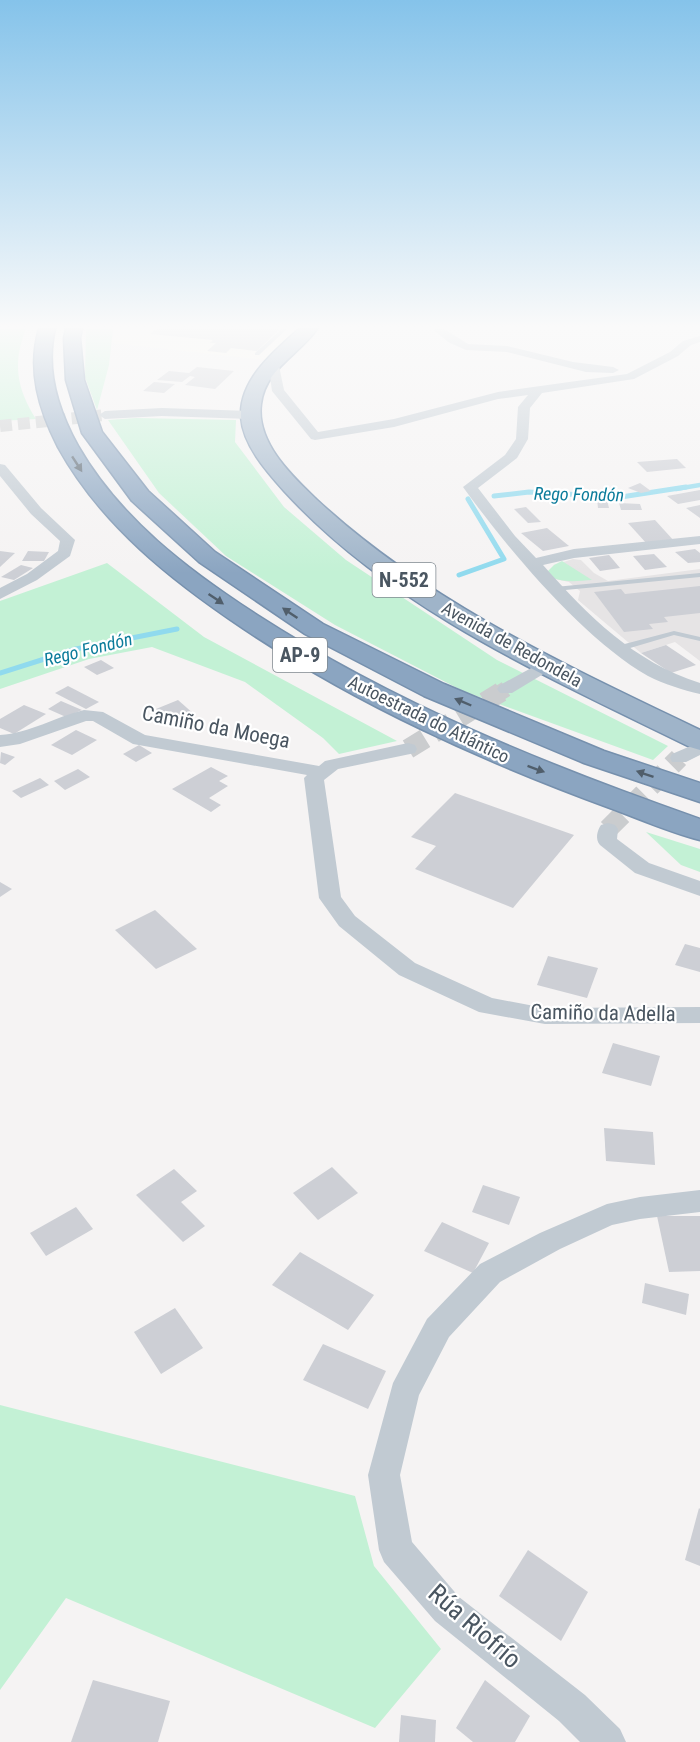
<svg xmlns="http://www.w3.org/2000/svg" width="700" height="1742" viewBox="0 0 700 1742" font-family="'Roboto Condensed',sans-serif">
  <rect width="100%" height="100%" fill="#f5f3f3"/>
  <path fill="#fdf9ef" d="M113 329H298L266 360 112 343Z"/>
  <path fill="#e6e4e5" d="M573 559 581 560 594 573 608 581 700 569V661L675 642 641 653 578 600 580 591 569 582 551 578 554 565Z"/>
  <g fill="#c3f1d5">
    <path d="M0 329H26C12 363 17 389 36 419L0 421Z"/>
    <path d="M86 329H113L109 365 97 410 85 377Z"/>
    <path d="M136 418 236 420 235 442 284 507 346 560 497 660 668 746 653 760 463 691 335 625 226 556 159 493 108 420Z"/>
    <path d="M562 561 592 580C577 581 557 584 546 573L554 565Z"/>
    <path d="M107 563 204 637 397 741 339 754 323 738 245 682 152 647 89 659 0 689V601Z"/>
    <path d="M646 832 700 849V872L681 865Z"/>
    <path d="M0 1405 355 1496 374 1566 441 1649 375 1728 66 1598 0 1690Z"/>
  </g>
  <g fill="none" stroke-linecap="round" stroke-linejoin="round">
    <path stroke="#90daee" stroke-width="4.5" d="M676 489 700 485"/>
    <g stroke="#90daee" stroke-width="5">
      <path d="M494 496 529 492 621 497 686 487"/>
      <path d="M459 575 504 559 468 499"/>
      <path d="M0 673 76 649 177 629"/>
    </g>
  </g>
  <g fill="#cdcfd5">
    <path d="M156 329H280L257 351 231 348 226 353 207 351 216 343H210L213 340 150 334Z"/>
    <path d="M197 367 234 371 215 389 185 385 195 377 190 376 182 382 157 380 169 371 189 373Z"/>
    <path d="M154 382 175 384 164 393 143 391Z"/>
    <path d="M677 459 686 468 647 472 637 462Z"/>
    <path d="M640 483 651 491 641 493 628 488Z"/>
    <path d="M700 490V500L678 504 667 496Z"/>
    <path d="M597 499 607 500 609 508H598Z"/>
    <path d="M619 503 640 504 642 510H621Z"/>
    <path d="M700 505V518L686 508Z"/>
    <path d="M526 507 541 522 528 523 514 509Z"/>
    <path d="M655 520 675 542 647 544 628 523Z"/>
    <path d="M547 528 569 546 543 551 521 533Z"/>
    <path d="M695 549 700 553V562L688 563 675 552Z"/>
    <path d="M0 551 15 553 0 567Z"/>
    <path d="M28 551 49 552 44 561H22Z"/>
    <path d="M654 554 667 567 645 570 633 556Z"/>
    <path d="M609 555 620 568 600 571 589 558Z"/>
    <path d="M21 565 33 568 14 580 1 577Z"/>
    <path d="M700 586V613L664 617 668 622 649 624 653 629 624 632 594 592 621 589 625 594Z"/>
    <path d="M666 645 696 665 671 673 641 653Z"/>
    <path d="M101 660 114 668 97 675 84 667Z"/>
    <path d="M68 686 99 702 86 709 55 693Z"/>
    <path d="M178 700 195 715 173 723 156 709Z"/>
    <path d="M61 701 82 710 66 717 48 709Z"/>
    <path d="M24 705 46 714 14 734 0 728V719Z"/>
    <path d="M76 730 97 740 72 755 51 745Z"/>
    <path d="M139 745 152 753 136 762 123 754Z"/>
    <path d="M1 752 15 757 5 765 0 763Z"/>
    <path d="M211 767 228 776 219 781 228 786 209 798 221 805 211 812 172 789Z"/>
    <path d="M78 769 90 777 65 790 54 781Z"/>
    <path d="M40 778 49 785 21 798 12 791Z"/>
    <path d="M455 793 574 835 513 908 415 869 436 846 411 837Z"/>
    <path d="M0 882 12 889 0 897Z"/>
    <path d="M155 910 197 949 156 969 115 930Z"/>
    <path d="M685 944 700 948V972L675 965Z"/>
    <path d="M548 956 598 968 587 998 537 985Z"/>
    <path d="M613 1043 660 1056 651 1086 602 1073Z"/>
    <path d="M604 1128 653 1132 655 1165 606 1161Z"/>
    <path d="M332 1167 358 1193 318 1220 293 1193Z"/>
    <path d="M174 1169 197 1191 181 1202 205 1226 183 1242 136 1195Z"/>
    <path d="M483 1185 520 1197 509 1225 472 1212Z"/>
    <path d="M76 1207 93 1229 46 1256 30 1233Z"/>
    <path d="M657 1216H700V1271L669 1272Z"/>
    <path d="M442 1222 489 1243 473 1273 424 1251Z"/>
    <path d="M300 1252 374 1295 348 1330 272 1285Z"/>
    <path d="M645 1283 689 1294 686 1315 642 1303Z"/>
    <path d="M175 1308 203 1348 161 1374 134 1332Z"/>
    <path d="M323 1344 386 1371 368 1409 303 1380Z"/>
    <path d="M699 1508 700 1509V1566L685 1560Z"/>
    <path d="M528 1550 588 1592 561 1641 499 1596Z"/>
    <path d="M93 1680 170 1701 158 1742H71Z"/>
    <path d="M485 1680 530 1716 515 1742H473L456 1728Z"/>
    <path d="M401 1715 436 1720 435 1742H399Z"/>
  </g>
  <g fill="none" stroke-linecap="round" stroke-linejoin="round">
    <path stroke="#caccce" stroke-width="12" stroke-dasharray="12 6" stroke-linecap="butt" d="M0 426 105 415"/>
    <path stroke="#caccce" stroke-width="16" stroke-dasharray="16 8" stroke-linecap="butt" d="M498 694 506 689"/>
    <g stroke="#caccce" stroke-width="20" stroke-dasharray="20 10" stroke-linecap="butt">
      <path d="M408 749 501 692"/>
      <path d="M608 829 679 758"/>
    </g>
    <defs>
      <path id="trunk" d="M299 329H317C299 355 265 369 261 404 256 442 291 475 316 499 427 602 565 665 700 730V750L690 747C548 677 393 610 284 491 266 471 243 445 241 417 239 380 273 352 299 329Z"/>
      <g id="motorway">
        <path d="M39 329H55C45 370 58 410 78 446 120 519 188 570 257 615 395 704 546 765 700 819V840C669 832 640 819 610 808 482 761 358 705 244 629 171 580 101 525 58 447 39 410 27 370 39 329Z"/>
        <path d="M66 329H82L80 338 84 380 102 432 148 491 215 552 323 624 444 684 604 751 700 783V802L584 763 424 696 305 634 199 562 132 501 82 433 66 380 64 338Z"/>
      </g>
    </defs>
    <use href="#trunk" stroke="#7690ad" stroke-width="3"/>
    <use href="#motorway" stroke="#7690ad" stroke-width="3"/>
    <g fill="#c1cad2" fill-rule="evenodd">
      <path d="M282 329H287L259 355H255V353Z"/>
      <path d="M700 573V577L555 591 551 589 555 587Z"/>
      <path d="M674 631 700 637V641L674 635 620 651 616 648 617 646Z"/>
    </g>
    <g fill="#c1cad2" fill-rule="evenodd">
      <path d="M433 329H444L468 344 507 346 573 362 613 367 619 370 613 373 586 372 507 352 466 350 448 342Z"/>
      <path d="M700 336V342L691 345 678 356 634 379 542 393 530 408 528 439 517 458 478 488 515 536 536 558 574 549 700 536V544L574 558 543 565C588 616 634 662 700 683V694C683 690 664 684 648 676 583 639 507 548 463 487L505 455 516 439 518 407 528 395 498 399 394 427 315 440 311 439 272 391 268 363 270 361H278L284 390 318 432 394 419 498 392 627 374 670 352 683 341Z"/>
      <path d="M162 408 250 411 256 415 250 419 162 416 105 419 99 415 105 411Z"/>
      <path d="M0 464 5 465 41 508 75 540 70 556 37 580 0 599V588L27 574 58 551 60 541 31 514 0 476Z"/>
      <path d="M544 661 550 662 553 666 550 670 512 693H500L497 689 500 685Z"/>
      <path d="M84 710 103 712 145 735 319 766 325 761 408 743 415 745 417 749 415 753 338 769 324 780 341 897 355 916 415 963 492 998 545 1008 700 1007V1023L545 1024 479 1012 399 975 339 926 319 898 304 778 307 775 133 744 93 721H86L20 744 0 747V735C30 733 55 717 84 710Z"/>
      <path d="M700 742V755L686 762H672L670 758 672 754Z"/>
      <path d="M608 823 615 825 618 829 617 839 649 863 700 881V896L635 873 600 845C595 839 597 831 601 825Z"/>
      <path d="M700 1190V1212L640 1219 612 1225 560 1249 500 1282 449 1337 419 1395 400 1475 412 1542 459 1597 585 1695 620 1729 626 1742H580L559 1721 435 1621 384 1562 379 1550 368 1475 393 1383 427 1319 480 1264 540 1233 607 1204 640 1197Z"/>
    </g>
    <use href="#trunk" fill="#9fb4c9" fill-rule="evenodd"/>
    <use href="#motorway" fill="#8ba5c1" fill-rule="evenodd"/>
  </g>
  <defs><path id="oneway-solid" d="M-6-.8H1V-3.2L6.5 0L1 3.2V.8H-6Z" transform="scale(1.5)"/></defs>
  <g fill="#505e6b">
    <use href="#oneway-solid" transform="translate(77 464) rotate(57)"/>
    <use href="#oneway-solid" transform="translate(216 599) rotate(34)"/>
    <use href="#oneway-solid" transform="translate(290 613) rotate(-146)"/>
    <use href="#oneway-solid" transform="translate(463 702) rotate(-157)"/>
    <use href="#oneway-solid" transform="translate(536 769) rotate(20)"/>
    <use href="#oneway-solid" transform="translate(645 774) rotate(-161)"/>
  </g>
  <linearGradient id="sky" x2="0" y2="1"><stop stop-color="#85c3ea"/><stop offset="0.57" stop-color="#fafafa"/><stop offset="1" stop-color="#fafafa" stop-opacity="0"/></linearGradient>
  <rect width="700" height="573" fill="url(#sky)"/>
  <g text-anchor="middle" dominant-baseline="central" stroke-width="4.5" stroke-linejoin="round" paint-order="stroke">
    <g font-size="18" font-style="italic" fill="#0c7c9b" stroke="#fff">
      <text transform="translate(579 494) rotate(1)">Rego Fondón</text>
      <text transform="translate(88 649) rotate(-14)">Rego Fondón</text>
    </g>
    <g font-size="18" fill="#4a5661" stroke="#fff">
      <text transform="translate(512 644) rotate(29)">Avenida de Redondela</text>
      <text transform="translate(429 719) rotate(26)">Autoestrada do Atlántico</text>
    </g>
    <g fill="#fff" stroke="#808990" stroke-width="1.5">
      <rect x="372.5" y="563" width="63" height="34" rx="4.5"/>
      <rect x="273" y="638" width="54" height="34" rx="4.5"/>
    </g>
    <g font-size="20" font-weight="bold" fill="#4a5661">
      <text x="404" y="580">N-552</text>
      <text x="300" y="655">AP-9</text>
    </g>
    <g font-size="21" fill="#4a5661" stroke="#fff">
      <text transform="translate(216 727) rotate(11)">Camiño da Moega</text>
      <text transform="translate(603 1013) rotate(1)">Camiño da Adella</text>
    </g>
    <g font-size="26" fill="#4a5661" stroke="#fff">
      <text transform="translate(475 1626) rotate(41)">Rúa Riofrío</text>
    </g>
  </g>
</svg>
